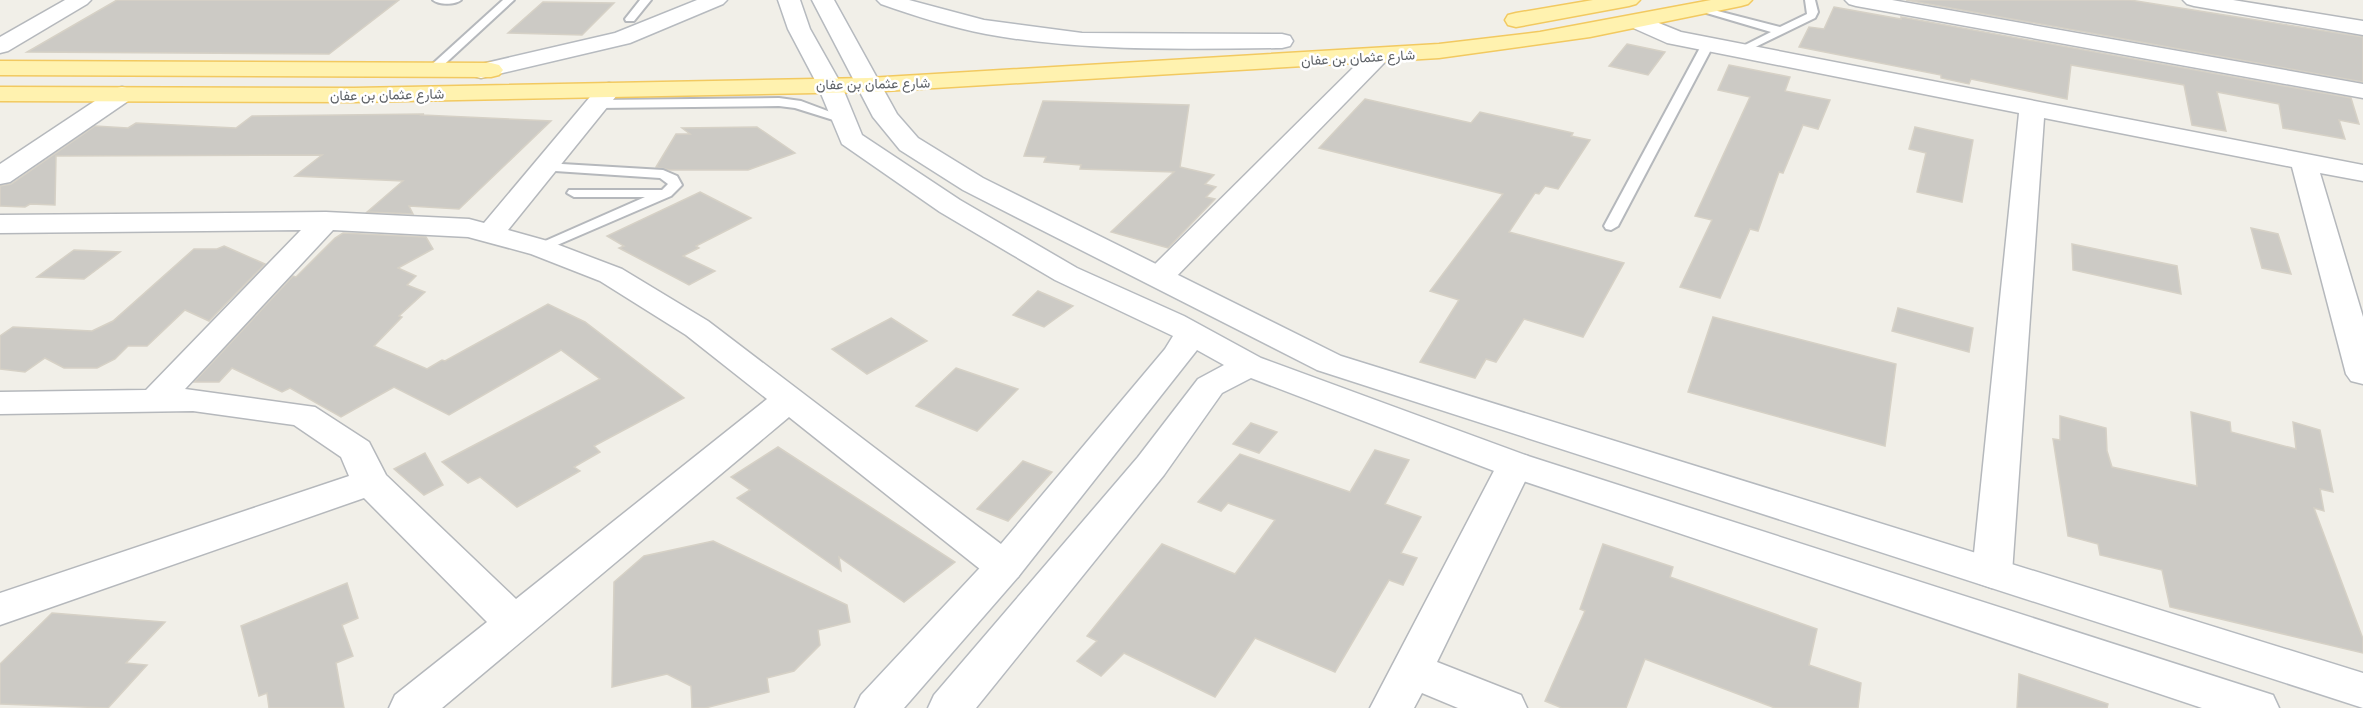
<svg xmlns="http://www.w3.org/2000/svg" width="2363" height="708" viewBox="0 0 2363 708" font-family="'Open Sans',Vazirmatn,sans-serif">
  <rect width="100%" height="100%" fill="#f1efe8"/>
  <g fill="#cccac5" stroke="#d6d1c6" stroke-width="1.5">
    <path d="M117 0H399L329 54 27 52Z"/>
    <path d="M1906 0H2130L2363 37V82Z"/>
    <path d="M543 2 614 3 582 35 508 33Z"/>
    <path d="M1834 7 1901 19V17L2351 98 2359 124 2339 120 2345 139 2283 128 2279 104 2217 92 2226 131 2192 125 2184 85 2071 65 2067 99 1971 79 1969 84 1941 78V75L1799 47 1809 27 1824 29Z"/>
    <path d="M1627 44 1665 52 1648 75 1609 66Z"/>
    <path d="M1729 65 1790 77 1785 91 1830 100 1818 129 1803 125 1783 173 1779 172 1758 231 1750 229 1720 298 1680 287 1712 220 1695 216 1750 97 1718 90Z"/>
    <path d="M1365 99 1471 123 1480 112 1573 133 1571 136 1590 140 1558 189 1545 186 1539 194 1535 193 1509 232 1624 263 1583 337 1524 319 1496 362 1486 359 1475 378 1420 362 1459 300 1430 291 1503 194 1319 148Z"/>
    <path d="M1043 101 1189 105 1180 167 1214 175 1205 184 1216 187 1206 197 1215 199 1168 248 1111 232 1174 172 1080 169 1081 165 1044 162 1046 157 1024 156Z"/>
    <path d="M424 114 422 115 551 121 459 209 409 206 413 214 367 212 403 181 295 176 322 155 56 156 55 205 30 204 25 207 0 206V186L11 184 95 126 128 128 136 123 236 128 252 116Z"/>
    <path d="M757 127 795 153 748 170H670L656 167 676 134H690L682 128Z"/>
    <path d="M1915 127 1973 140 1962 202 1917 192 1926 153 1909 149Z"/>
    <path d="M700 192 751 218 696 246 699 248 683 256 715 271 689 285 619 248 624 246 607 236Z"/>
    <path d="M2251 228 2278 234 2291 274 2262 268Z"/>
    <path d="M343 233 426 237 433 249 398 268 416 276 407 285 425 292 399 316 402 317 374 346 427 369 442 360 445 361 548 304 585 322 684 398 594 446 600 452 574 467 580 471 517 507 480 477 468 483 442 462 600 379 561 350 449 415 394 387 341 417 290 388 282 392 232 368 219 382H194L293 276 296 277 335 238Z"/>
    <path d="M2072 244 2177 266 2181 294 2073 270Z"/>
    <path d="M224 246 265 264 209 321 185 310 147 346H128L115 359 97 368H64L45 358 25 372 0 369V336L13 327 92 331 113 321 194 249H217Z"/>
    <path d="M74 250 120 252 84 279 37 277Z"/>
    <path d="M1038 291 1073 306 1044 327 1013 315Z"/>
    <path d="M1898 308 1973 328 1969 352 1892 331Z"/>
    <path d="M1713 317 1896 364 1885 446 1688 392Z"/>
    <path d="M891 318 927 341 867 374 832 349Z"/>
    <path d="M956 368 1018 389 977 431 916 406Z"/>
    <path d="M2191 412 2230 422 2231 432 2296 449 2293 422 2320 430 2333 492 2320 489 2324 511 2314 508 2363 639V653L2170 607 2162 570 2100 555 2098 544 2068 536 2053 439 2060 440V416L2106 428 2107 451 2112 467 2197 486Z"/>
    <path d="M1251 423 1277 432 1259 453 1233 444Z"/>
    <path d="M778 447 955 562 904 602 839 557 841 571 737 498 750 490 731 477Z"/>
    <path d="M1375 450 1409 460 1385 504 1421 517 1401 553 1417 558 1403 585 1389 580 1335 672 1255 638 1215 697 1124 653 1101 676 1077 661 1097 641 1087 636 1162 544 1235 574 1275 520 1228 503 1221 511 1198 502 1240 454 1350 492Z"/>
    <path d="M425 453 443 485 424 495 394 469Z"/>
    <path d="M1023 461 1052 472 1008 521 977 509Z"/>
    <path d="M713 541 847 605 850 622 818 630 820 645 794 671 767 678 769 692 705 708H692L691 686 667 674 612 687 614 582 644 556Z"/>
    <path d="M1603 544 1673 567 1670 577 1817 629 1809 665 1861 683 1858 708H1775L1645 659 1626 708H1562L1545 701 1585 611 1580 609Z"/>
    <path d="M347 583 358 618 342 625 353 656 336 663 344 708H269L267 693 259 696 241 626Z"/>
    <path d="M52 613 165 622 126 663 147 665 108 708 0 704V664Z"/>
    <path d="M2019 674 2108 704 2107 708H2017Z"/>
  </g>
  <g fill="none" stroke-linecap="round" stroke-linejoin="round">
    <defs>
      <g id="lane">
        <path d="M433 0H461C455 5 439 5 433 0Z"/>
        <path d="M503 0H514L436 72H428V68Z"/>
        <path d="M640 0H651L634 21H626L625 19Z"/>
        <path d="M1805 0H1815L1818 12 1815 18 1741 54 1737 53V49L1771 32 1693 9 1698 6 1780 27 1807 14Z"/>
        <path d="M1708 41 1714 44 1618 226 1611 230 1606 229 1604 226 1702 44Z"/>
        <path d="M779 98 801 101 849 119 843 123 795 108 779 106 597 108 591 104 597 100Z"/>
        <path d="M545 163 663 170 677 176 682 185 671 196 541 252 536 251 534 248 536 245 645 197H574L567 193 569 190H662L668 184 660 178 540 170V164Z"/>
      </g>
      <g id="street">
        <path d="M65 0H91L87 4 8 51 0 53V37Z"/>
        <path d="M1845 0H1892L2363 84V98L1856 6 1849 4Z"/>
        <path d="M2183 0H2233L2363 21V35L2194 6 2187 4Z"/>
        <path d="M1639 15 1681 32 2363 165V181L2320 173 2363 317V384L2351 381 2346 374 2292 167 2044 118 2012 573 2006 583 1992 588 1978 583 1972 573 2019 113 1667 43 1631 27 1628 22 1631 17Z"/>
        <path d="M1377 50 1385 52 1389 57 1385 62 1170 283 1159 286 1148 283 1144 277 1148 271 1369 52Z"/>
        <path d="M609 83 618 85 621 90 508 230 551 242 622 269 708 321 1018 557 1024 567 1018 577 1004 582 990 577 789 417 442 708H389L395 695 487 622 364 498 0 625V593L349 476 341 457 294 425 193 411 0 414V392L146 390 301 230 0 233V215L326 212 469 219 484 223 600 85ZM333 230 468 237 531 254 600 281 686 335 767 399 516 599 386 475 369 442 315 407 185 389Z"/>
        <path d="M122 87 131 89 134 94 131 99 10 182 0 184V164L113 89Z"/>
        <path d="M1515 453 1528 456 1533 465 1437 662 1521 695 1527 708H1458L1422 693 1414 708H1370L1497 465 1502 456Z"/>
      </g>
      <g id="secondary">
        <path d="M697 0H727L723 4 630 43 481 78 473 76 469 71 473 66 615 33Z"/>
        <path d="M778 0H800L810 29 841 84 862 135 960 200 1077 268 1184 316 1261 358 1528 456 2273 695 2279 708H2202L1502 474 1251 378 1222 393 1164 475 976 708H928L934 695 1138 457 1198 379 1224 365 1197 350 1018 577 904 708H855L861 695 990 557 1165 349 1173 336 1055 280 940 212 842 144 817 84 788 29Z"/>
        <path d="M812 0H834L897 114 918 138 983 178 1341 356 2363 673V708L1317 370 963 190 900 150 873 117Z"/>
        <path d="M877 0H909L984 20 1082 33 1282 34 1290 36 1293 41 1290 46 1282 48C1183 49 1084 52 986 34 950 27 915 16 881 4Z"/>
      </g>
      <g id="primary">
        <path d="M1593 0H1640L1636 4 1629 6 1516 27 1508 25 1505 20 1508 15 1516 13Z"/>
        <path d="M1711 0H1752L1748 4 1741 6 1590 37 1439 58 868 92 354 102 0 101V87L354 88 868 78 1439 44 1540 32Z"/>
        <path d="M0 61 491 63 499 65 503 70 499 75 491 77 0 75Z"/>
      </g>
    </defs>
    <use href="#lane" stroke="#b5b8bc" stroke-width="4"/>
    <use href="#street" stroke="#b5b8bc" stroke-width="3"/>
    <use href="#secondary" stroke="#b6babf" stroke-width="3"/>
    <use href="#primary" stroke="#f2c960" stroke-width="3"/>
    <use href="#lane" fill="#fff" fill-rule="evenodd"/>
    <use href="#street" fill="#fff" fill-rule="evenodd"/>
    <use href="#secondary" fill="#fff" fill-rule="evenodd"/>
    <use href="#primary" fill="#fff2af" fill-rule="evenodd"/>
  </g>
  <g text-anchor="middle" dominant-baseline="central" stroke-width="5" stroke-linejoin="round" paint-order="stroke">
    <g font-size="14" fill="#5f6368" stroke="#fff">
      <text transform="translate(1358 57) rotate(-3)">شارع عثمان بن عفان</text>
      <text transform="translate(873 83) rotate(-1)">شارع عثمان بن عفان</text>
      <text transform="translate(387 94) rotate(-1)">شارع عثمان بن عفان</text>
    </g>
  </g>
</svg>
